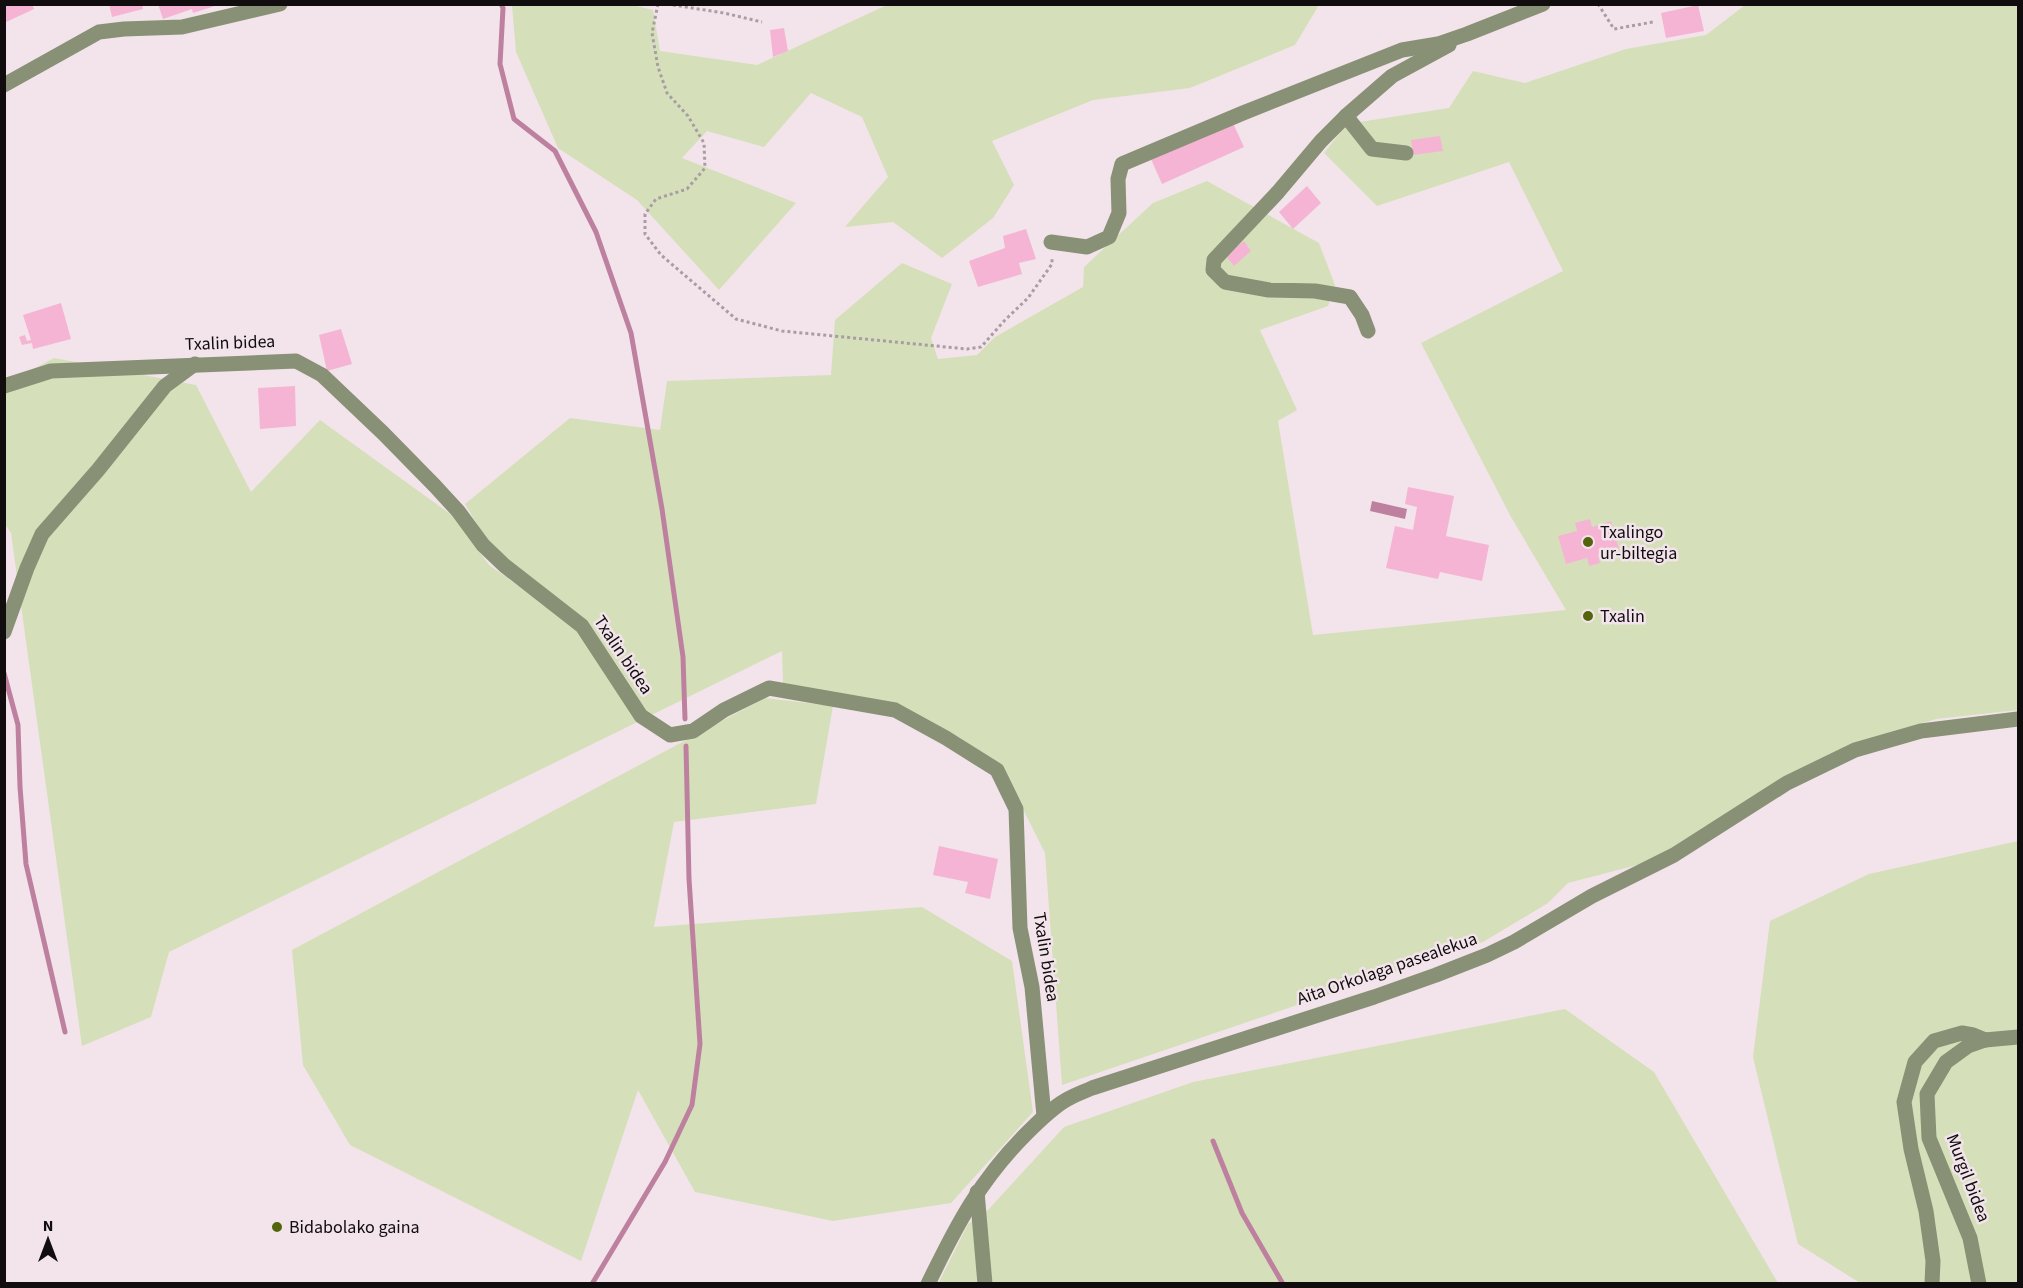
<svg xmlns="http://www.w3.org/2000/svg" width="2023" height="1288" viewBox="0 0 2023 1288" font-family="'Source Sans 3',sans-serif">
  <rect width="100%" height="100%" fill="#f2e4ea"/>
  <g fill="#d5e0ba">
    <path d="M628 4 653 10 660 51 757 65 887 5H1319L1295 45 1190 88 1093 100 992 141 1014 185 993 218 942 258 893 222 845 227 888 177 862 117 811 93 764 147 707 131 682 158 796 203 719 290 637 200 558 148 516 52 512 5Z"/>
    <path d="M1745 5H2018V710L1936 719 1855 743 1736 810 1649 862 1568 883 1548 903 1483 942 1062 1085 1045 853 1002 767 959 737 901 707 783 683 782 651 169 952 151 1017 82 1046 11 533 5 524 4 385 54 358 196 385 251 492 320 420 453 516 489 565 559 615 565 603 519 572 487 541 465 504 570 418 660 430 667 381 831 375 835 320 902 263 952 284 931 338 938 359 977 355 995 337 1083 287 1084 267 1153 203 1207 181 1319 243 1335 285 1328 306 1260 330 1297 410 1278 421 1313 635 1566 610 1511 517 1421 343 1563 271 1509 162 1377 206 1324 153 1347 124 1449 108 1473 71 1525 83 1626 49 1706 35Z"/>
    <path d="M765 698 833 706 816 804 674 822 654 927 922 907 1012 961 1033 1112 951 1203 833 1221 695 1192 638 1090 581 1261 350 1145 303 1065 292 950Z"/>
    <path d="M2018 841V1283H1860L1798 1244 1753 1057 1770 921 1869 874Z"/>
    <path d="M1565 1009 1654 1072 1778 1283 938 1284 968 1224 988 1210 1064 1127 1193 1082Z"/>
  </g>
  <path fill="#be809f" d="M1372 501 1407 509 1405 519 1370 511Z"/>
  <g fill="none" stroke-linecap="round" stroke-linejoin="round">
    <g stroke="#be809f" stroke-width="5">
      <path d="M501 4 503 8 500 64 514 119 555 151 596 232 631 333 662 509 683 657 685 719"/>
      <path d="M4 673 18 725 20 787 26 864 65 1032"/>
      <path d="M1213 1141 1242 1213 1283 1284"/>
      <path d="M592 1284 665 1162 692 1105 700 1044 689 879 686 746"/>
    </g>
  </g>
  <g fill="#f6b4d4">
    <path d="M4 4H32L34 9 4 23Z"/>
    <path d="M109 4H142L143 9 112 17Z"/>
    <path d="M158 4H218V5L193 13 192 9 163 19Z"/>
    <path d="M1698 5 1704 31 1666 38 1661 13Z"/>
    <path d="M784 28 788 51 773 57 770 30Z"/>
    <path d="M1233 123 1244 147 1162 184 1151 159Z"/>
    <path d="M1440 136 1443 151 1413 155 1411 140Z"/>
    <path d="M1307 186 1321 203 1293 229 1279 212Z"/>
    <path d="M1026 229 1036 259 1019 263 1022 274 978 287 969 261 1005 248 1003 236Z"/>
    <path d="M1244 241 1251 251 1234 266 1225 255Z"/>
    <path d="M61 303 71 339 33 349 32 343 22 345 19 337 25 335 27 341 31 340 23 315Z"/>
    <path d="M341 329 352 364 327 371 319 335Z"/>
    <path d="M295 386 296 426 260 429 258 388Z"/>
    <path d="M1408 487 1454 496 1446 536 1489 545 1482 581 1440 572 1438 579 1386 568 1395 526 1413 530 1417 507 1405 504Z"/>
    <path d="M1590 519 1592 527 1611 521 1619 549 1598 555 1600 563 1589 566 1587 558 1566 564 1558 536 1577 531 1575 523Z"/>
    <path d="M939 846 998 859 990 899 965 893 968 882 933 875Z"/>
  </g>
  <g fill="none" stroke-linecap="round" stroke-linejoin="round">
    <g stroke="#a89da2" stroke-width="3" stroke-dasharray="3 3" stroke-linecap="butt">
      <path d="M658 4 652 33 658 67 667 93 688 116 704 143 705 168 687 189 656 199 645 214V234L661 255 736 319 782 331 967 349 981 347 1005 320 1028 298 1052 264V257"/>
      <path d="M667 4 724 13 762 22"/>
      <path d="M1598 4 1614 29 1653 22"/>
    </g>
    <g stroke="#889076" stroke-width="15">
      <path d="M4 85 99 32 124 29 182 27 280 4"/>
      <path d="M1346 116 1372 149 1406 153"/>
      <path d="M1051 242 1087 247 1109 237 1119 213 1118 179 1122 164 1243 113 1402 50 1438 44 1467 34 1543 4"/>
      <path d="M1368 331 1362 315 1350 297 1315 291 1269 290 1225 282 1213 270 1214 260 1278 192 1321 141 1346 116 1392 76 1449 45"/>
      <path d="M4 386 51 371 296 361 322 375 383 433 435 486 458 511 483 545 505 566 582 626 641 716 670 735 693 731 724 710 769 688 895 710 946 738 997 770 1016 809 1020 928 1032 987 1044 1116"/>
      <path d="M4 632 27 568 42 534 98 470 165 386 195 364"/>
      <path d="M977 1192 985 1284"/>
      <path d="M928 1284C957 1224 980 1180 1027 1133 1039 1121 1052 1108 1066 1100 1074 1095 1083 1092 1092 1088L1374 997 1436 975 1487 955 1514 942 1592 896 1674 855 1787 783 1855 750 1921 731 2018 719"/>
      <path d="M1932 1284 1933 1261 1926 1211 1911 1149 1904 1102 1915 1062 1934 1041 1962 1033 1973 1035 1985 1040"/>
      <path d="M1979 1284 1970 1238 1929 1138 1927 1094 1946 1062 1968 1046 1985 1040 2018 1037"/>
    </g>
  </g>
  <g fill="#54640d" stroke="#f2e4ea" stroke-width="2">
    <circle cx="1588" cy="542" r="6"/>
    <circle cx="1588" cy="616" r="6"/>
    <circle cx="277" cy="1227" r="6"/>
  </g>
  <g text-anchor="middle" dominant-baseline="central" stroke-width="5" stroke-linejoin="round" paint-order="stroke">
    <g font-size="18" fill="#110d0f" stroke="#f2e4ea">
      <text transform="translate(230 343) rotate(-2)">Txalin bidea</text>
      <text transform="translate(623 655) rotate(56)">Txalin bidea</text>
      <text transform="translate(1046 957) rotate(81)">Txalin bidea</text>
      <text transform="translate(1387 969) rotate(-19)">Aita Orkolaga pasealekua</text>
      <text transform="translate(1968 1178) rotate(69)">Murgil bidea</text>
    </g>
    <g font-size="18" fill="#110d0f" stroke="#f2e4ea" text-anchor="start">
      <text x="1600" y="532">Txalingo<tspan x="1600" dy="21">ur-biltegia</tspan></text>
      <text x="1600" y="616">Txalin</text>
      <text x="289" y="1227">Bidabolako gaina</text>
    </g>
  </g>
  <rect width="2023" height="1288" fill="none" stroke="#110d0f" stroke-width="12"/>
  <g transform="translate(48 1240)" stroke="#f2e4ea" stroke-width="4.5" paint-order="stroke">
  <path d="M0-4.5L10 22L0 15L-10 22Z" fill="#110d0f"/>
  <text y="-9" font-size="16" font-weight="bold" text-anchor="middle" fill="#110d0f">N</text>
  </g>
</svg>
